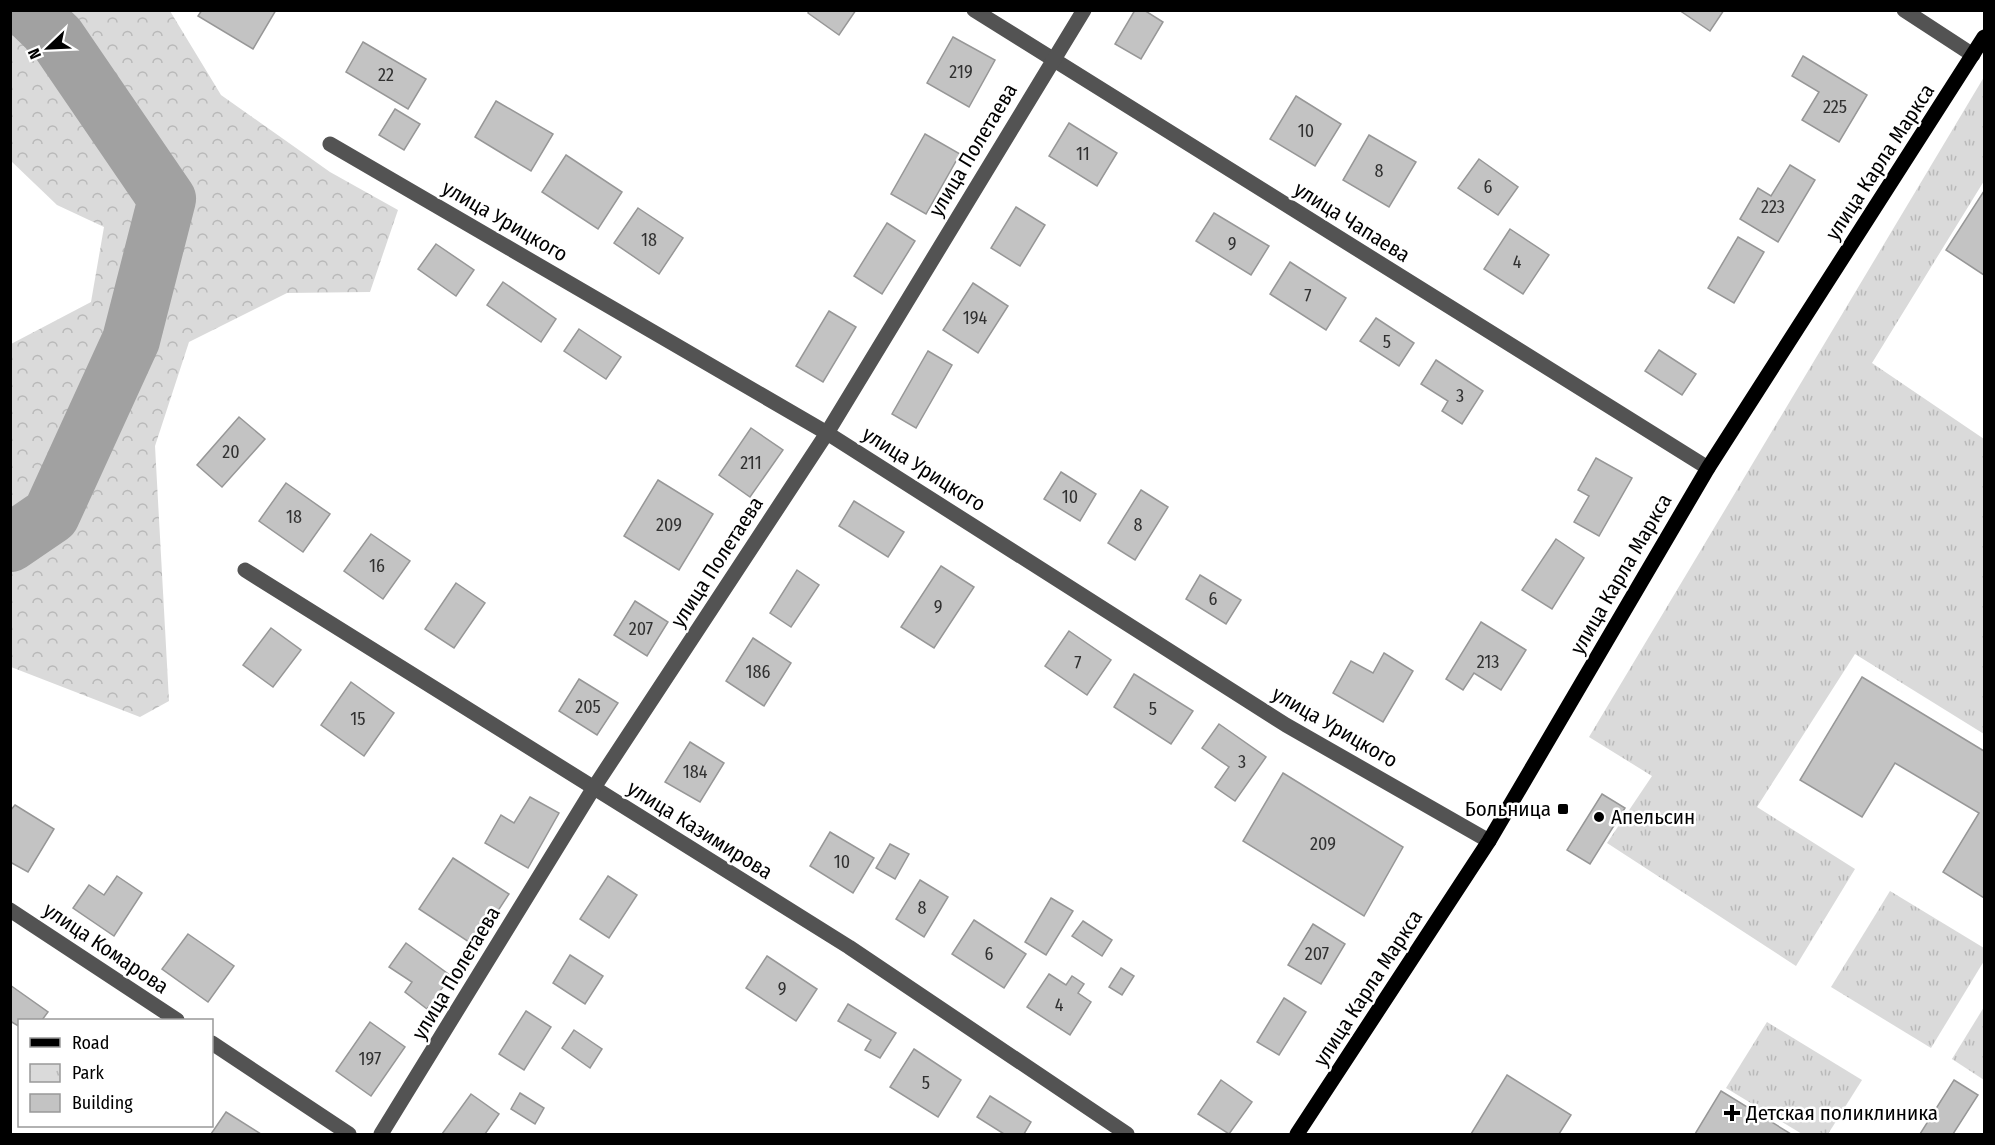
<svg xmlns="http://www.w3.org/2000/svg" width="1995" height="1145" viewBox="0 0 1995 1145" font-family="'Fira Sans Condensed',sans-serif">
  <defs>
    <pattern id="forest-crowns" width="20" height="18" patternUnits="userSpaceOnUse" patternTransform="scale(1.5)"><rect width="20" height="18" fill="#dadada"/><path d="M2 6a3 3 0 1 1 6 0M12 15a3 3 0 1 1 6 0" fill="none" stroke="#b9b9b9"/></pattern>
    <pattern id="park-tufts" width="24" height="20" patternUnits="userSpaceOnUse" patternTransform="scale(1.5)"><rect width="24" height="20" fill="#dadada"/><path d="M3 7l-1-3M5 7V3M7 7l1-3M15 17l-1-3M17 17v-4M19 17l1-3" fill="none" stroke="#b9b9b9"/></pattern>
  </defs>
  <rect width="100%" height="100%" fill="#fff"/>
  <path fill="url(#forest-crowns)" d="M10 11H170L221 95 330 172 398 210 370 292 287 293 189 342 155 446 169 701 140 717 11 667V344L91 302 104 227 57 205 11 161Z"/>
  <g fill="url(#park-tufts)">
    <path d="M1984 77V181L1872 363 1984 439V734L1855 654 1757 807 1855 869 1796 966 1607 843 1652 776 1589 737Z"/>
    <path d="M1890 891 1984 948V961L1931 1048 1831 987Z"/>
    <path d="M1984 1007V1080L1952 1059Z"/>
    <path d="M1767 1022 1862 1080 1828 1134H1802L1726 1088Z"/>
  </g>
  <g fill="none" stroke-linecap="round" stroke-linejoin="round">
    <path stroke="#a1a1a1" stroke-width="58" d="M10 543 51 515 131 340 167 199 57 38 28 10"/>
  </g>
  <g fill="#c3c3c3" stroke="#979797" stroke-width="1.5">
    <path d="M202 10H276L253 49 198 16Z"/>
    <path d="M809 10H856L839 35 808 13Z"/>
    <path d="M1135 10H1144L1163 22 1141 59 1115 44Z"/>
    <path d="M1679 10H1724L1710 31Z"/>
    <path d="M953 37 995 60 969 107 927 83Z"/>
    <path d="M363 42 426 79 408 109 346 72Z"/>
    <path d="M1803 56 1867 95 1839 142 1802 120 1819 92 1792 76Z"/>
    <path d="M1296 96 1341 124 1315 166 1270 139Z"/>
    <path d="M496 101 553 134 531 171 475 137Z"/>
    <path d="M395 109 420 124 404 150 379 135Z"/>
    <path d="M1069 123 1117 153 1097 186 1049 156Z"/>
    <path d="M925 134 960 154 926 214 891 194Z"/>
    <path d="M1369 135 1416 162 1389 207 1343 180Z"/>
    <path d="M566 155 622 192 598 229 542 192Z"/>
    <path d="M1479 159 1518 187 1498 215 1458 188Z"/>
    <path d="M1790 165 1815 180 1778 242 1740 219 1758 188 1771 196Z"/>
    <path d="M1984 191V275L1946 250Z"/>
    <path d="M1016 207 1045 225 1020 266 991 248Z"/>
    <path d="M638 208 683 238 659 274 614 243Z"/>
    <path d="M1214 213 1269 246 1251 275 1196 241Z"/>
    <path d="M887 223 915 241 882 294 854 276Z"/>
    <path d="M1510 229 1549 255 1523 294 1484 269Z"/>
    <path d="M1738 237 1764 252 1734 303 1708 288Z"/>
    <path d="M436 244 474 270 456 296 418 269Z"/>
    <path d="M1290 262 1346 298 1326 330 1270 294Z"/>
    <path d="M503 282 556 319 541 342 487 305Z"/>
    <path d="M973 283 1008 306 978 353 943 330Z"/>
    <path d="M829 311 856 327 823 382 796 366Z"/>
    <path d="M1376 318 1414 343 1399 366 1360 341Z"/>
    <path d="M579 329 621 357 606 379 564 351Z"/>
    <path d="M1659 350 1696 374 1682 395 1645 371Z"/>
    <path d="M928 351 952 365 916 428 892 414Z"/>
    <path d="M1436 360 1483 391 1462 424 1442 411 1448 401 1421 384Z"/>
    <path d="M239 417 265 439 222 487 197 465Z"/>
    <path d="M751 428 783 450 750 497 719 475Z"/>
    <path d="M1596 458 1632 478 1599 536 1574 522 1589 496 1578 490Z"/>
    <path d="M1061 472 1096 494 1080 521 1044 499Z"/>
    <path d="M658 480 713 514 679 570 624 536Z"/>
    <path d="M286 483 330 514 303 552 259 521Z"/>
    <path d="M1141 490 1168 507 1135 560 1108 543Z"/>
    <path d="M854 501 904 532 888 557 839 526Z"/>
    <path d="M371 534 410 561 383 599 344 571Z"/>
    <path d="M1556 539 1584 558 1552 609 1522 590Z"/>
    <path d="M941 566 974 587 934 648 901 627Z"/>
    <path d="M797 570 819 585 791 627 770 613Z"/>
    <path d="M1200 575 1241 600 1226 624 1186 599Z"/>
    <path d="M456 583 485 603 454 648 425 629Z"/>
    <path d="M635 601 668 622 647 656 614 635Z"/>
    <path d="M1481 622 1526 650 1501 690 1474 673 1463 690 1446 679Z"/>
    <path d="M271 628 301 650 273 687 243 665Z"/>
    <path d="M1069 631 1111 660 1087 695 1045 666Z"/>
    <path d="M753 638 791 663 764 706 726 681Z"/>
    <path d="M1384 653 1413 671 1383 722 1333 693 1351 661 1373 673Z"/>
    <path d="M1134 674 1193 711 1171 744 1114 707Z"/>
    <path d="M1862 677 1984 751V898L1943 872 1979 813 1895 763 1862 817 1800 780Z"/>
    <path d="M579 679 618 703 597 735 559 711Z"/>
    <path d="M351 682 394 713 364 756 321 725Z"/>
    <path d="M1219 724 1266 757 1235 801 1215 787 1229 767 1202 748Z"/>
    <path d="M690 742 724 763 700 802 665 782Z"/>
    <path d="M1283 773 1403 847 1364 916 1243 841Z"/>
    <path d="M1602 794 1625 808 1590 864 1567 850Z"/>
    <path d="M530 797 559 813 528 868 485 843 501 815 514 823Z"/>
    <path d="M15 805 54 829 28 872 10 862V811Z"/>
    <path d="M830 832 874 858 853 893 810 866Z"/>
    <path d="M890 844 909 854 895 879 876 868Z"/>
    <path d="M453 858 509 894 475 946 419 909Z"/>
    <path d="M117 876 142 893 114 936 73 908 89 885 104 895Z"/>
    <path d="M608 876 637 895 609 938 580 919Z"/>
    <path d="M920 880 948 897 924 937 896 919Z"/>
    <path d="M1051 898 1073 911 1046 955 1025 942Z"/>
    <path d="M974 920 1026 954 1004 988 952 954Z"/>
    <path d="M1083 921 1112 940 1102 956 1072 936Z"/>
    <path d="M1313 924 1345 944 1321 984 1288 965Z"/>
    <path d="M188 934 234 966 208 1002 162 969Z"/>
    <path d="M406 943 451 976 427 1009 405 992 412 982 389 967Z"/>
    <path d="M570 955 603 976 585 1004 553 983Z"/>
    <path d="M767 956 817 989 796 1021 746 988Z"/>
    <path d="M1121 968 1134 976 1122 995 1109 987Z"/>
    <path d="M1049 974 1066 985 1072 976 1084 984 1078 993 1091 1002 1070 1035 1027 1007Z"/>
    <path d="M10 985 48 1012 42 1020H20V1027L10 1021Z"/>
    <path d="M1284 998 1306 1012 1279 1055 1257 1042Z"/>
    <path d="M848 1004 896 1033 880 1058 865 1050 871 1040 838 1021Z"/>
    <path d="M526 1011 551 1027 524 1070 499 1054Z"/>
    <path d="M370 1022 405 1047 371 1096 336 1071Z"/>
    <path d="M574 1030 602 1049 590 1068 562 1048Z"/>
    <path d="M914 1049 961 1080 938 1117 890 1087Z"/>
    <path d="M1507 1075 1571 1115 1559 1134H1471Z"/>
    <path d="M1221 1080 1252 1102 1229 1134 1198 1114Z"/>
    <path d="M1954 1080 1978 1095 1953 1134H1920Z"/>
    <path d="M1721 1091 1791 1134H1695Z"/>
    <path d="M520 1093 544 1108 535 1124 511 1109Z"/>
    <path d="M471 1094 499 1114 485 1134H442Z"/>
    <path d="M990 1096 1031 1122 1024 1134H1004L977 1117Z"/>
    <path d="M226 1112 261 1134H211Z"/>
  </g>
  <g fill="none" stroke-linecap="round" stroke-linejoin="round">
    <g stroke="#535353" stroke-width="15">
      <path d="M974 10 1708 468"/>
      <path d="M1904 10 1973 55"/>
      <path d="M330 144 827 433 1286 725 1489 841"/>
      <path d="M245 570 849 947 1127 1134"/>
      <path d="M10 910 177 1020"/>
      <path d="M212 1043 349 1134"/>
      <path d="M381 1134 593 789 827 433 1084 10"/>
    </g>
    <path stroke="#000" stroke-width="15" d="M1297 1134 1489 841 1708 468 1984 37"/>
  </g>
  <g fill="#000" stroke="#fff" stroke-width="2">
    <rect x="1557" y="803" width="12" height="12" rx="3"/>
    <circle cx="1599" cy="817" r="6"/>
    <path d="M1729 1104h6v6h6v6h-6v6h-6v-6h-6v-6h6z"/>
  </g>
  <g text-anchor="middle" dominant-baseline="central" stroke-width="5" stroke-linejoin="round" paint-order="stroke">
    <g font-size="18" fill="#313131">
      <text x="961" y="72">219</text>
      <text x="386" y="75">22</text>
      <text x="1835" y="107">225</text>
      <text x="1306" y="131">10</text>
      <text x="1083" y="154">11</text>
      <text x="1379" y="171">8</text>
      <text x="1488" y="187">6</text>
      <text x="1773" y="207">223</text>
      <text x="649" y="240">18</text>
      <text x="1232" y="244">9</text>
      <text x="1517" y="262">4</text>
      <text x="1308" y="296">7</text>
      <text x="975" y="318">194</text>
      <text x="1387" y="342">5</text>
      <text x="1460" y="396">3</text>
      <text x="231" y="452">20</text>
      <text x="751" y="463">211</text>
      <text x="1070" y="497">10</text>
      <text x="294" y="517">18</text>
      <text x="669" y="525">209</text>
      <text x="1138" y="525">8</text>
      <text x="377" y="566">16</text>
      <text x="1213" y="599">6</text>
      <text x="938" y="607">9</text>
      <text x="641" y="629">207</text>
      <text x="1488" y="662">213</text>
      <text x="1078" y="663">7</text>
      <text x="758" y="672">186</text>
      <text x="588" y="707">205</text>
      <text x="1153" y="709">5</text>
      <text x="358" y="719">15</text>
      <text x="1242" y="762">3</text>
      <text x="695" y="772">184</text>
      <text x="1323" y="844">209</text>
      <text x="842" y="862">10</text>
      <text x="922" y="908">8</text>
      <text x="989" y="954">6</text>
      <text x="1317" y="954">207</text>
      <text x="782" y="989">9</text>
      <text x="1059" y="1005">4</text>
      <text x="370" y="1059">197</text>
      <text x="926" y="1083">5</text>
    </g>
    <g font-size="21" fill="#000" stroke="#fff">
      <text transform="translate(973 150) rotate(-59)">улица Полетаева</text>
      <text transform="translate(1880 162) rotate(-57)">улица Карла Маркса</text>
      <text transform="translate(505 221) rotate(30)">улица Урицкого</text>
      <text transform="translate(1352 222) rotate(32)">улица Чапаева</text>
      <text transform="translate(924 469) rotate(32)">улица Урицкого</text>
      <text transform="translate(717 562) rotate(-57)">улица Полетаева</text>
      <text transform="translate(1621 574) rotate(-60)">улица Карла Маркса</text>
      <text transform="translate(1335 727) rotate(30)">улица Урицкого</text>
      <text transform="translate(700 830) rotate(32)">улица Казимирова</text>
      <text transform="translate(106 948) rotate(34)">улица Комарова</text>
      <text transform="translate(456 973) rotate(-59)">улица Полетаева</text>
      <text transform="translate(1368 988) rotate(-57)">улица Карла Маркса</text>
    </g>
    <g font-size="21" fill="#000" stroke="#fff" text-anchor="start">
      <text x="1551" y="809" text-anchor="end">Больница</text>
      <text x="1611" y="817">Апельсин</text>
      <text x="1746" y="1113">Детская поликлиника</text>
    </g>
  </g>
  <rect width="1995" height="1145" fill="none" stroke="#000000" stroke-width="24"/>
  <rect x="18" y="1019" width="195" height="108" fill="#ffffff" stroke="#999999" stroke-width="1.5"/>
  <rect x="30" y="1038" width="30" height="9" fill="#000000" stroke="#999999" stroke-width="1.5"/>
  <text x="72" y="1049" font-size="18" fill="#000000">Road</text>
  <rect x="30" y="1064" width="30" height="18" fill="url(#park-tufts)" stroke="#999999" stroke-width="1.5"/>
  <text x="72" y="1079" font-size="18" fill="#000000">Park</text>
  <rect x="30" y="1094" width="30" height="18" fill="#c3c3c3" stroke="#999999" stroke-width="1.5"/>
  <text x="72" y="1109" font-size="18" fill="#000000">Building</text>
  <g transform="translate(48 48) rotate(247)" stroke="#ffffff" stroke-width="4.5" paint-order="stroke">
  <path d="M0-4.5L10 22L0 15L-10 22Z" fill="#000000"/>
  <text y="-9" font-size="16" font-weight="bold" text-anchor="middle" fill="#000000">N</text>
  </g>
</svg>
